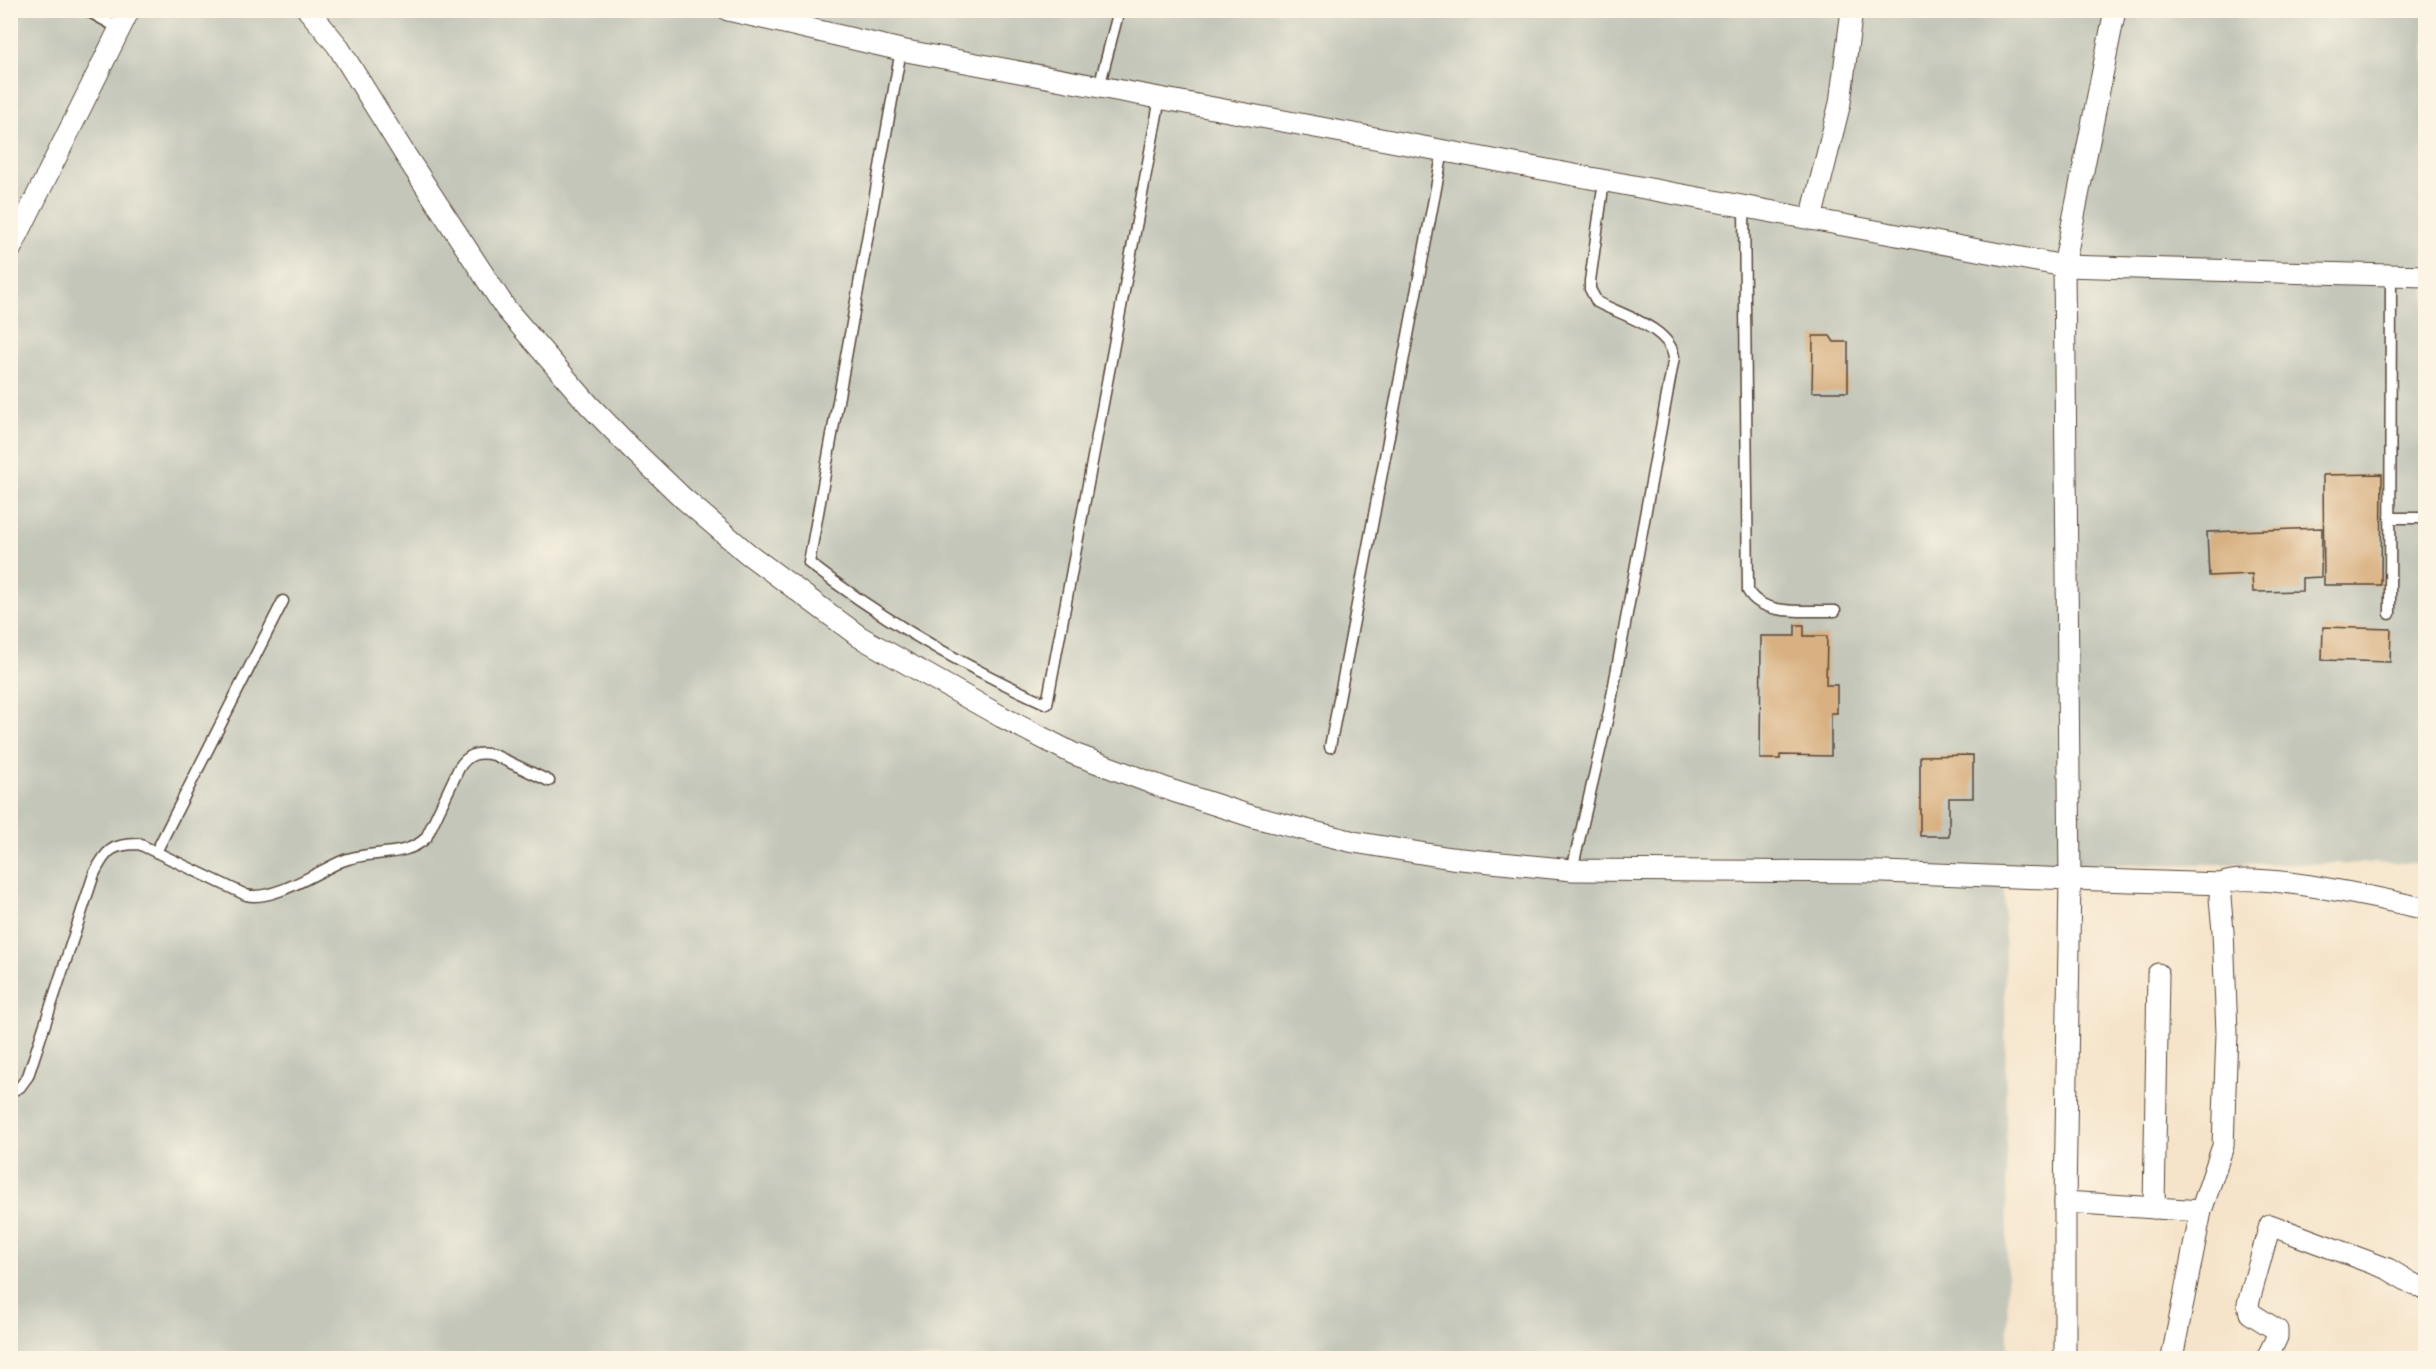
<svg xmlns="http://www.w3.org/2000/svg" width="2436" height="1369" viewBox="0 0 2436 1369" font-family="'IM FELL French Canon',serif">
  <rect width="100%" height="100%" fill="#fcf5e5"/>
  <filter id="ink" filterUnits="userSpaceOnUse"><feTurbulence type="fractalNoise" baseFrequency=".0167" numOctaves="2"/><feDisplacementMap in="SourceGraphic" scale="12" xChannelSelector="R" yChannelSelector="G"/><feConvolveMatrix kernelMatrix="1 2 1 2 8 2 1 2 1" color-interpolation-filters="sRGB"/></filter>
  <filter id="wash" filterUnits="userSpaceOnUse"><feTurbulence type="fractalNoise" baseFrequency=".008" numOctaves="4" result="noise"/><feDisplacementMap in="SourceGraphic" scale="24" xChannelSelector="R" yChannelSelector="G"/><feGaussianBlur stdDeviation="1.35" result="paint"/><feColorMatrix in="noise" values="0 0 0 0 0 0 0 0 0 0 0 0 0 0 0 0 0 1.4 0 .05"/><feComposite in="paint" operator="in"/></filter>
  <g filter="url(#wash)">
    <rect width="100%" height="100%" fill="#f5e4ca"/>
    <path fill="#c3c6b9" d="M10 11H2425V863L2004 865 2008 1358H11Z"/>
    <g id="blocks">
      <g fill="#d8b081">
        <path d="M1813 336H1830L1834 342H1848V392H1812Z"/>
        <path d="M2382 474 2381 585H2324L2323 475Z"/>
        <path d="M2322 528 2321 577 2302 578V591L2253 592 2252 574 2209 576 2207 532Z"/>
        <path d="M1795 625H1804V636H1827L1826 685H1837V713H1831V756L1780 755V759H1760L1761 636H1795Z"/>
        <path d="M2323 627 2391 629 2390 662 2322 660Z"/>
        <path d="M1973 755V798H1949V836H1920V756Z"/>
      </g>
    </g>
  </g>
  <g filter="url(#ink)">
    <use href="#blocks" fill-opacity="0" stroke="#574638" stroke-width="1.5"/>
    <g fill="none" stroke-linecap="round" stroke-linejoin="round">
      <defs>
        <g id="service">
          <path d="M86 10 120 29"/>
          <path d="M901 50 809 563C882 619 964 667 1047 704L1160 98"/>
          <path d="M1099 87 1119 10"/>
          <path d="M1744 207 1748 591C1763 617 1808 610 1835 611"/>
          <path d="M2390 518H2426"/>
          <path d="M2390 614 2391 275"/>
          <path d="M1330 747 1443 151"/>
          <path d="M156 852 283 601"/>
          <path d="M1572 870 1609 712 1674 357C1669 327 1621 315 1597 302L1590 289V281L1604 181"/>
          <path d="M10 1092 20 1087 28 1076 94 874C106 850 112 844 139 844L246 895C272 902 317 872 342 861 370 849 404 859 426 838L459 768C468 754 478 751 494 755L549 781"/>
        </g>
        <g id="minor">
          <path d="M308 10 337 45 406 156 506 309 589 405 633 450 683 498 747 553 860 637 1002 717 1074 754 1173 791 1254 817 1354 842 1451 858 1572 870 1883 872 2070 879 2065 1202V1358"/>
          <path d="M728 10 901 50 2064 266 2426 276"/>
          <path d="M2115 10 2064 266 2070 879 2222 884"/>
          <path d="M1811 219 1840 103 1852 10"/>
          <path d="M10 250 129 10"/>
          <path d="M2065 1202 2201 1211"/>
          <path d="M2154 1208 2158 974"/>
          <path d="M2172 1358 2201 1211 2223 1146 2227 1033 2223 931 2220 898 2222 884C2246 868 2392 901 2426 909"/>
          <path d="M2267 1358 2277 1337V1330L2250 1313 2248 1304 2270 1225 2388 1269 2411 1283 2426 1289"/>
        </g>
      </defs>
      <use href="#service" stroke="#574638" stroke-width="13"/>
      <use href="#minor" stroke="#574638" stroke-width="23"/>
      <use href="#service" stroke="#fff" stroke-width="10"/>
      <use href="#minor" stroke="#fff" stroke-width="21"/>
    </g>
  </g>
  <rect width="2436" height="1369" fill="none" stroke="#fcf5e5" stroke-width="36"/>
</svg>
